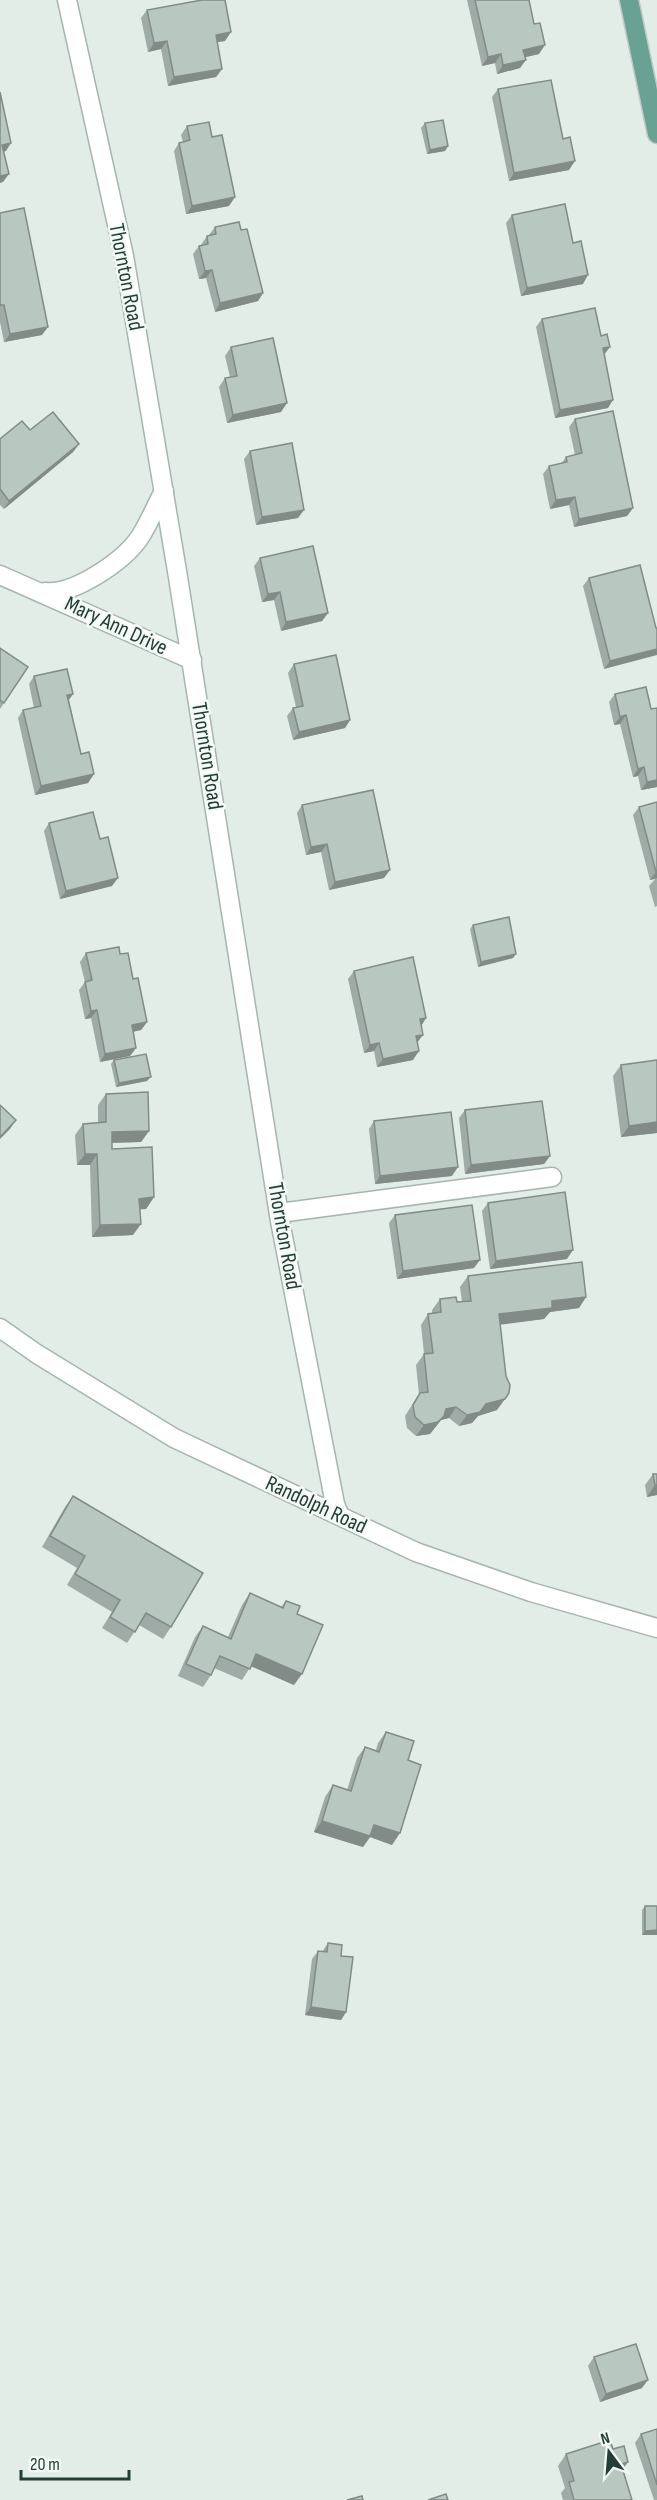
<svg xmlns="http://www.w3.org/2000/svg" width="657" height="2500" viewBox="0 0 657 2500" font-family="'Sofia Sans Condensed',sans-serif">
  <rect width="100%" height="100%" fill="#e3ede8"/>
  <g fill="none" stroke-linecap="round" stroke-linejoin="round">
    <defs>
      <g id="minor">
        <path d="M67 0 124 256 177 571 280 1221 335 1504 339 1514"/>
        <path d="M0 575 192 660"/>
        <path d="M45 592C74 595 124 561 140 537 149 523 156 506 164 491"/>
        <path d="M279 1213 552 1177"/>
        <path d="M0 1328 37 1354 174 1438 416 1552 531 1592 657 1628"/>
      </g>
      <path id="major" d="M629 0 657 134"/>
    </defs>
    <use href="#minor" stroke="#a6b5af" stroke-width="21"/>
    <use href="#major" stroke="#c1c9c7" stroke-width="21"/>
    <use href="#minor" stroke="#fff" stroke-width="18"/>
    <use href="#major" stroke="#69a192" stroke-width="18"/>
  </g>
  <g fill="#9faba6">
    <path d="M467 0H529L539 54 525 57 520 68 497 74 495 63 482 66Z"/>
    <path d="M147 10 225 41 217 42 222 69 216 77 168 86 161 49 148 52 141 18Z"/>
    <path d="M498 89 563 139 569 170 509 181 492 97Z"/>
    <path d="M425 123 448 146 445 151 427 154 421 128Z"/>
    <path d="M187 126 212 137 229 206 186 214 174 151 179 143 183 142 181 135Z"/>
    <path d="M0 213 42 335 4 342 0 322Z"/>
    <path d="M512 215 573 243 583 284 521 296 506 223Z"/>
    <path d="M215 227 263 293 258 301 215 312 206 278 199 279 193 254 199 246 201 245 207 236 209 235Z"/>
    <path d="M542 319 605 354 608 408 555 418 536 327Z"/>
    <path d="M231 347 281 412 227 423 219 387 225 378 230 377 225 356Z"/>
    <path d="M575 419 633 508 627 516 574 527 569 505 550 509 543 474 549 466 561 464 566 457 575 455 569 427Z"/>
    <path d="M0 439 79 444 73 452 4 509 0 505Z"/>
    <path d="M250 451 298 518 256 525 244 459Z"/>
    <path d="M260 558 328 613 322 621 281 631 274 600 262 602 254 566Z"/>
    <path d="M589 578 656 628 604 669 583 586Z"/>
    <path d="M0 648 28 667 0 709Z"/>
    <path d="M294 664 350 720 345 728 293 740 287 716 293 708 296 707 288 673Z"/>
    <path d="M34 676 73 694 69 700 81 754 94 774 88 783 35 795 18 718 23 710 34 708 29 684Z"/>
    <path d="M615 694 651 709 657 708V787L641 790 638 776 633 777 620 724 614 725 609 702Z"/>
    <path d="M657 802V906L655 907 649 886 655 879 650 880 633 815 639 807Z"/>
    <path d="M302 805 384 878 329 890 321 852 306 855 297 813Z"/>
    <path d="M49 823 112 886 60 899 44 831Z"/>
    <path d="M473 925 513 958 478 967 470 929Z"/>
    <path d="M86 953 120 954 133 979 147 1022 141 1030 133 1032 136 1048 130 1056 100 1062 91 1018 85 1019 79 990 85 982 80 962Z"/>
    <path d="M354 971 426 1018 421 1026 413 1060 377 1067 374 1051 364 1053 348 979Z"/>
    <path d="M114 1060 147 1081 116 1087 111 1064Z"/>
    <path d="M621 1065 657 1133 621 1137 613 1076Z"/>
    <path d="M106 1094 149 1131 141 1142 112 1143V1149L154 1197 146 1209H140L133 1235 92 1237 90 1165H77L75 1135 83 1124 98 1123V1105Z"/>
    <path d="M465 1110 550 1156 544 1164 465 1174 459 1118Z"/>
    <path d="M374 1121 452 1176 375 1184 369 1129Z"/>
    <path d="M488 1203 567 1259 490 1269 482 1211Z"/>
    <path d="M395 1215 474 1268 397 1279 389 1223Z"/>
    <path d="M468 1276 586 1297 579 1308 550 1312 544 1319 500 1324 497 1410 478 1416 472 1423 459 1426 449 1418 441 1420 430 1434 416 1436 407 1428 405 1416 419 1394 416 1365 424 1354 421 1325 428 1314H432V1310L440 1299 457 1302H462L460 1287Z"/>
    <path d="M653 1474 657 1495 647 1497 645 1485Z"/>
    <path d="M73 1496 171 1627 163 1639 139 1625 127 1643 102 1628 112 1612 67 1585 77 1568 42 1547 65 1507Z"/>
    <path d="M250 1593 281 1607 286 1601 297 1614 294 1685 251 1666 242 1680 214 1668 211 1675 203 1687 178 1676 195 1637 203 1626 228 1637 242 1605Z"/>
    <path d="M386 1732 408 1760 392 1845 370 1837 363 1847 314 1832 325 1797 333 1785 347 1790 357 1758 365 1747 376 1750 378 1743Z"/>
    <path d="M645 1906H657V1935H642V1910Z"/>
    <path d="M328 1943 346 2012 341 2020 305 2015 312 1959 318 1951 322 1952Z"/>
    <path d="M594 2357 642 2388 600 2402 588 2366Z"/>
    <path d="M657 2429V2500H654L635 2443 641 2434Z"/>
    <path d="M613 2449 623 2470 632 2500H563L561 2493 565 2488 558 2466 566 2454Z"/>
  </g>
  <g fill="#828b87">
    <path d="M231 32 225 41 210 43 216 35Z"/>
    <path d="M167 41 161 49 148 52 154 43Z"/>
    <path d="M545 45 539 54 518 59 523 50Z"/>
    <path d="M501 54 495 63 482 66 488 57Z"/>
    <path d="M526 60 520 68 497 74 503 65Z"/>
    <path d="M222 69 216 77 168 86 174 77Z"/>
    <path d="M11 143 6 151 0 153 2 145Z"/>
    <path d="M448 146 445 151 427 154 430 150Z"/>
    <path d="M575 161 569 170 509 181 514 173Z"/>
    <path d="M9 174 3 182 0 183V176Z"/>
    <path d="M235 197 229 206 186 214 192 206Z"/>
    <path d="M212 270 206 278 199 279 205 271Z"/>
    <path d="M588 275 583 284 521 296 527 288Z"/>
    <path d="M263 293 258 301 215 312 220 303Z"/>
    <path d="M48 327 42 335 4 342 10 334Z"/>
    <path d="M610 347 604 355 603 348Z"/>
    <path d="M613 400 608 408 555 418 560 410Z"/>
    <path d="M287 403 281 412 227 423 233 415Z"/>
    <path d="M79 444 73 452 4 509 9 501Z"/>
    <path d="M575 497 569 505 550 509 556 500Z"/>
    <path d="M633 508 627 516 574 527 579 519Z"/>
    <path d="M304 510 298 518 256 525 262 517Z"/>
    <path d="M280 592 274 600 262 602 268 594Z"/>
    <path d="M328 613 322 621 281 631 286 622Z"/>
    <path d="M657 649V655L604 669 610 661Z"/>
    <path d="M73 694 67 702V695Z"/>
    <path d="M626 715 620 724 614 725 620 717Z"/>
    <path d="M350 720 345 728 293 740 299 732Z"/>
    <path d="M644 767 638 776 633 777 638 769Z"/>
    <path d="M94 774 88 783 35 795 41 786Z"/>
    <path d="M657 780V787L641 790 647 782Z"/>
    <path d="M327 844 321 852 306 855 311 847Z"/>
    <path d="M390 870 384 878 329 890 335 882Z"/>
    <path d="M657 871V878L650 880 656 872Z"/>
    <path d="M118 878 112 886 60 899 66 891Z"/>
    <path d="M516 954 513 958 478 967 481 962Z"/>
    <path d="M97 1010 91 1018 85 1019 91 1011Z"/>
    <path d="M426 1018 421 1026 420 1019Z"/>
    <path d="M147 1022 141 1030 126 1033 132 1025Z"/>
    <path d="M423 1035 417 1043 416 1036Z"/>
    <path d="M379 1043 374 1051 364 1053 370 1045Z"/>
    <path d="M136 1048 130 1056 100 1062 105 1054Z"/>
    <path d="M419 1051 413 1060 377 1067 383 1059Z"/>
    <path d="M151 1077 147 1081 116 1087 119 1083Z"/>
    <path d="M16 1120 10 1129 0 1139V1137Z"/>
    <path d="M657 1122V1133L621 1137 629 1126Z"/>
    <path d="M149 1131 141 1142 104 1143 112 1132Z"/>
    <path d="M85 1154H97L90 1165H77Z"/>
    <path d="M550 1156 544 1164 465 1174 471 1165Z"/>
    <path d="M458 1167 452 1176 375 1184 380 1176Z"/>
    <path d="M154 1197 146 1209 131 1210 139 1199Z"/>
    <path d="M141 1224 133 1235 92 1237 100 1225Z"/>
    <path d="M573 1250 567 1259 490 1269 496 1261Z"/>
    <path d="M480 1260 474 1268 397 1279 403 1271Z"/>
    <path d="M586 1297 579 1308 550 1312 544 1319 491 1326 499 1314 552 1301Z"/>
    <path d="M505 1399 497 1410 478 1416 472 1423 459 1426 467 1415 486 1404Z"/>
    <path d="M456 1407 449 1418 441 1420 430 1434 416 1436 424 1425 446 1409Z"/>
    <path d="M655 1485H657V1495L647 1497Z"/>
    <path d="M256 1654 302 1674 294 1685 248 1665Z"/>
    <path d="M322 1821 374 1825 400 1833 392 1845 370 1837 363 1847 314 1832Z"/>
    <path d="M657 1930V1935H642L645 1931Z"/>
    <path d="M311 2007 346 2012 341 2020 305 2015Z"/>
    <path d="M648 2380 642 2388 600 2402 606 2394Z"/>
    <path d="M628 2462 620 2473 621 2464Z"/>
  </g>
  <g fill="#b9c7c1" stroke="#828b87" stroke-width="1.5">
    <path d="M202 0H225L231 32 216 35 222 69 174 77 167 41 154 43 147 10Z"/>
    <path d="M475 0H529L534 24 540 23 545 45 523 50 526 60 503 65 501 54 488 57Z"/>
    <path d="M551 80 563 139 570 137 575 161 514 173 498 89Z"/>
    <path d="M0 92 11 143 2 145 9 174 0 176Z"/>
    <path d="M443 120 448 146 430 150 425 123Z"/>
    <path d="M209 122 212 137 222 135 235 197 192 206 179 143 190 140 187 126Z"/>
    <path d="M565 204 573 243 581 241 588 275 527 288 512 215Z"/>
    <path d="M24 208 48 327 10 334 4 305H0V213Z"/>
    <path d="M239 222 241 230 247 229 263 293 220 303 212 270 205 271 199 246 208 244 207 236 216 234 215 227Z"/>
    <path d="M595 308 601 336 607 334 610 347 603 348 613 400 560 410 542 319Z"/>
    <path d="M273 338 287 403 233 415 225 378 237 376 231 347Z"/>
    <path d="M613 411 633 508 579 519 575 497 556 500 549 466 567 462 566 457 582 453 575 419Z"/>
    <path d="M53 412 79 444 9 501 0 489V439L22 421 30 430Z"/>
    <path d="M292 443 304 510 262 517 250 451Z"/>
    <path d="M313 546 328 613 286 622 280 592 268 594 260 558Z"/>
    <path d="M640 565 656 628H657V649L610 661 589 578Z"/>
    <path d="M0 648 28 667 4 703 0 700Z"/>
    <path d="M336 655 350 720 299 732 293 708 303 706 294 664Z"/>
    <path d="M67 669 73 694 67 695 81 754 89 752 94 774 41 786 23 710 41 706 34 676Z"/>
    <path d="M646 687 651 709 657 708V780L647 782 644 767 638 769 626 715 620 717 615 694Z"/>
    <path d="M373 790 390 870 335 882 327 844 311 847 302 805Z"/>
    <path d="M657 802V871L656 872 639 807Z"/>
    <path d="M93 812 100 839 108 837 118 878 66 891 49 823Z"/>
    <path d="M509 917 516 954 481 962 473 925Z"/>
    <path d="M119 947 120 954 128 953 133 979 138 978 147 1022 132 1025 136 1048 105 1054 97 1010 91 1011 85 982 92 980 86 953Z"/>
    <path d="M413 957 426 1018 420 1019 423 1035 416 1036 419 1051 383 1059 379 1043 370 1045 354 971Z"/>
    <path d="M146 1054 151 1077 119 1083 114 1060Z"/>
    <path d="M657 1060V1122L629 1126 621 1065Z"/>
    <path d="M148 1092 149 1131 112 1132V1149L152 1147 154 1197 139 1199 141 1224 100 1225 97 1154H85L83 1124 106 1122V1094Z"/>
    <path d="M542 1101 550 1156 471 1165 465 1110Z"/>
    <path d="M0 1105 16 1120 0 1137Z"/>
    <path d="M451 1112 458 1167 380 1176 374 1121Z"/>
    <path d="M565 1192 573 1250 496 1261 488 1203Z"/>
    <path d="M472 1205 480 1260 403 1271 395 1215Z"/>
    <path d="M582 1262 586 1297 552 1301V1308L499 1314 506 1376 510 1385 509 1393 505 1399 486 1404 480 1412 467 1415 456 1407 446 1409 444 1416 438 1422 424 1425 415 1417 413 1405 420 1393 428 1392 424 1354 433 1353 428 1314 441 1312 440 1299 456 1297 457 1302 471 1301 468 1276Z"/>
    <path d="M653 1474H657V1485H655Z"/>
    <path d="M73 1496 203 1573 171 1627 146 1613 135 1632 110 1617 120 1600 75 1574 85 1556 50 1536Z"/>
    <path d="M250 1593 283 1608 286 1601 300 1606 297 1614 323 1625 302 1674 256 1654 250 1669 220 1656 211 1675 186 1664 203 1626 231 1639Z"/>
    <path d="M386 1732 414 1741 408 1760 421 1765 400 1833 374 1825 370 1836 322 1821 333 1785 351 1791 365 1747 379 1752Z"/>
    <path d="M645 1906H657V1930L645 1931Z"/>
    <path d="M328 1943 342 1945 341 1956 353 1957 346 2012 311 2007 318 1951 327 1952Z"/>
    <path d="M636 2344 648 2380 606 2394 594 2357Z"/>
    <path d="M657 2429V2485L641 2434Z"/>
    <path d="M610 2440 613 2449 624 2446 628 2462 621 2464 632 2500H574L569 2482 574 2481 566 2454Z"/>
    <path d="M446 2494 448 2500H428Z"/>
    <path d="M362 2496 363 2500H347Z"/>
  </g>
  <g text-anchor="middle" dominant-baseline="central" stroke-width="5" stroke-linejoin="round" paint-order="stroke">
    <g font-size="22" fill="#233e36" stroke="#f4f9f6">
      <text transform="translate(126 277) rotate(79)">Thornton Road</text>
      <text transform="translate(116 626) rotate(25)">Mary Ann Drive</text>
      <text transform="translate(207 756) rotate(81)">Thornton Road</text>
      <text transform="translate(284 1236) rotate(80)">Thornton Road</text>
      <text transform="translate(316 1505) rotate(25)">Randolph Road</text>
    </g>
  </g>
  <g transform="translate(609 2452) rotate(344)" stroke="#f4f9f6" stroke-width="4.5" paint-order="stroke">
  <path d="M0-4.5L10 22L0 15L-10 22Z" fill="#233e36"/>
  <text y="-9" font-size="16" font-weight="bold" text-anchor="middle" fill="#233e36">N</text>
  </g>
  <path d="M21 2470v9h108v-9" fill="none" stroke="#233e36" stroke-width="3"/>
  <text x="30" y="2470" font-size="18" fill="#233e36" stroke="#f4f9f6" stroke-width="4.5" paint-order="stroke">20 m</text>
</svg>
